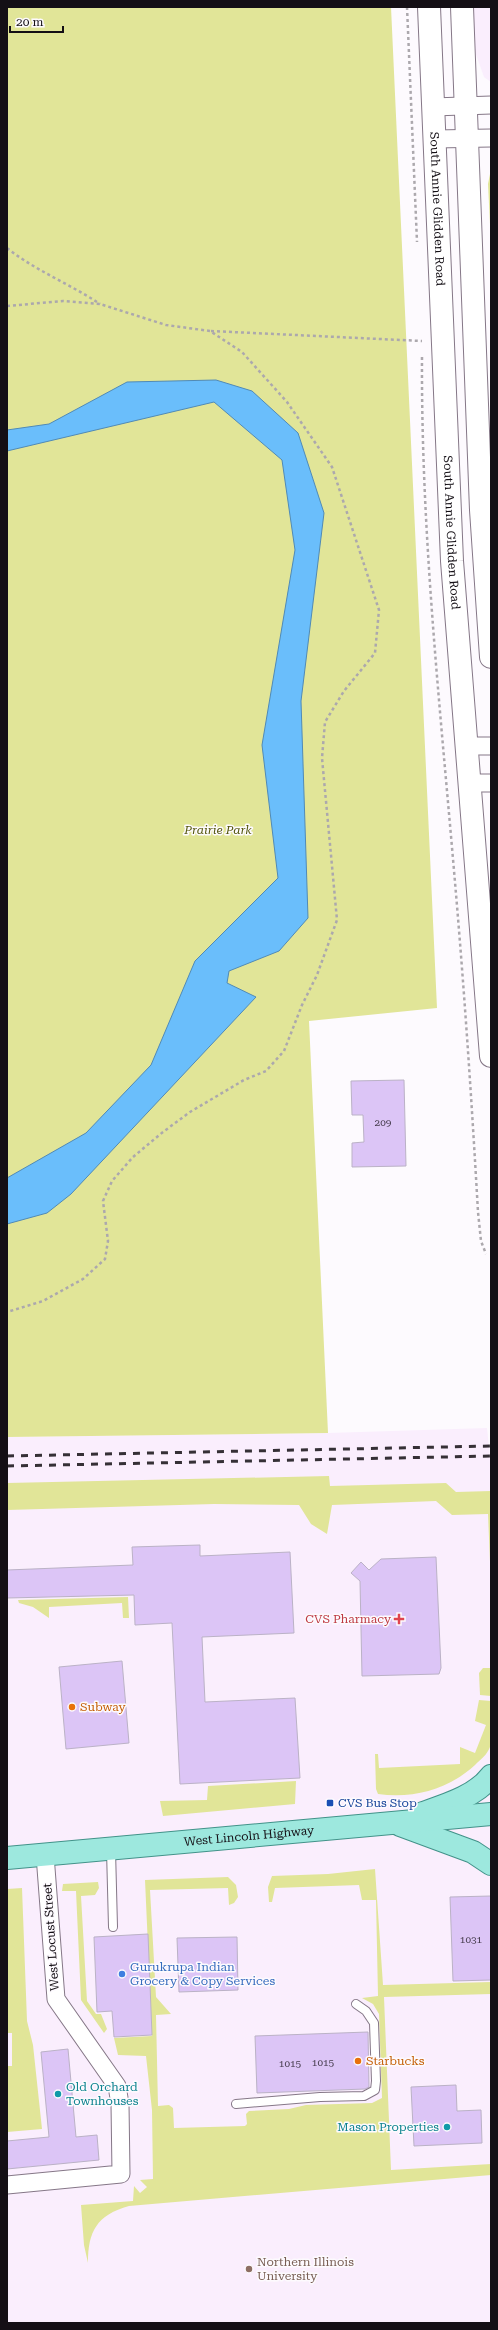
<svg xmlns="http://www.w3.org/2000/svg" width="498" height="2330" viewBox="0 0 498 2330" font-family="'Roboto Serif',serif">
  <rect width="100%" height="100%" fill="#fdfafe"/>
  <g fill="#faeefd">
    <path d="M471 7H491V82L484 77 473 46Z"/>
    <path d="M487 1428 491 1467V2323H7V1437L328 1433Z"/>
  </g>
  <g fill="#e1e598">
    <path d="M7 7H391L437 1008 309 1021 328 1433 7 1437Z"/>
    <path d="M491 169V244L488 184Z"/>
    <path d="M329 1476 330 1486 446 1483 456 1492 491 1491V1586L488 1514 452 1515 436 1501 332 1505 327 1534 311 1524 299 1505 214 1504 7 1510V1483Z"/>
    <path d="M128 1597 129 1618H123L122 1603 49 1607V1618L33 1607 19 1603 18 1600Z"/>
    <path d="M483 1668H491V1696L480 1695 479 1673Z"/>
    <path d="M479 1700 491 1701C491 1713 494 1737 490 1747 487 1755 481 1759 475 1765 449 1789 414 1799 378 1794L376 1789 375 1754H378L379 1768 460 1764V1747L475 1753 486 1725 475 1721Z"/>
    <path d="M296 1781 295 1804 163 1816 160 1801 207 1800 208 1786Z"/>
    <path d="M375 1869 383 1985 491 1982V1994L384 1997 391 2170 491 2164V2175L129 2206C97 2215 88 2231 88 2263L84 2245 81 2205 133 2201 134 2186 140 2193 147 2187 140 2180 153 2179 152 2110 146 2056 118 2055 114 2038 152 2036 145 1880 228 1877 236 1885 238 1897 234 1903 229 1905 228 1888 150 1890 156 1997 171 2014 156 2015 158 2106 169 2105 173 2108 174 2128 245 2126 247 2124 246 2114 249 2111 289 2109 306 2105 372 2103 382 2098 379 2014 373 2004 362 1998 378 1996 376 1900H362L359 1885 275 1888 272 1902H269L268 1887 272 1876 328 1874Z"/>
    <path d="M98 1882 99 1888 95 1895 81 1896 87 2001 96 2014H101L107 2029 104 2033 81 2000 76 1891H62L63 1884Z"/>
    <path d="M22 1888 27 2021 33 2045 42 2129 7 2132V2066H12V2033H7V1889Z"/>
  </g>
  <path fill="#6abefb" stroke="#508ab6" d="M216 380 252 391 298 433 324 513 301 701 308 918 279 951 229 971 227 983 256 997 71 1194 47 1213 7 1224V1178L86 1133 151 1065 195 961 278 878 262 745 295 550 282 460 214 402 7 451V430L49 424 127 382Z"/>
  <g fill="#dcc5f6" stroke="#bbb2c6">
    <path d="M404 1080 406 1166 352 1167V1143L364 1142 363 1115H352L351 1081Z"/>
    <path d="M200 1545V1556L290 1552 294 1633 202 1637 205 1702 295 1698 300 1778 180 1784 172 1623 135 1625 134 1595 7 1598V1570L133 1565 132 1547Z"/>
    <path d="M436 1557 441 1668 439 1674 362 1676 360 1581 351 1573 361 1562 369 1570 381 1559Z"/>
    <path d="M122 1661 129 1743 66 1749 59 1667Z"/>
    <path d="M491 1896V1980L453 1981 450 1897Z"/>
    <path d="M148 1934 152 2035 114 2037 112 2011 97 2012 94 1937Z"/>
    <path d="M237 1937 238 1990 179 1992 177 1938Z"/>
    <path d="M368 2032 369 2087 365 2089 257 2093 255 2036Z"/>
    <path d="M68 2049 76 2137 97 2135 99 2160 7 2169V2141L49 2137 41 2052Z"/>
    <path d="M456 2085 457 2111 481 2110 482 2143 414 2146 411 2087Z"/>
  </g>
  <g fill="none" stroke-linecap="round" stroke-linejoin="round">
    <defs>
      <g id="lane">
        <path d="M111 1850 113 1927"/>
        <path d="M236 2104 320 2097 364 2096 375 2090 376 2081 374 2023 366 2011 356 2004"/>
      </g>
      <g id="street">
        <path d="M433 107 491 105"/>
        <path d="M435 139 491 138"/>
        <path d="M465 746H491"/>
        <path d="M469 783H491"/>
        <path d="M7 2185 121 2174 120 2104 117 2086 56 1999 45 1855"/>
      </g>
      <g id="secondary">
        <path id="s1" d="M429 7 452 561 491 1056"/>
        <path d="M462 7 481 510 491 657"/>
      </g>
      <g id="primary">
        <path d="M423 1813C446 1805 476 1796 491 1776"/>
        <path d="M400 1825 473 1852 491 1864"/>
        <path id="s2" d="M7 1858 491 1814"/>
      </g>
    </defs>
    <use href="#lane" stroke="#857787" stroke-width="10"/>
    <use href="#street" stroke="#857787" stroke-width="19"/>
    <use href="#secondary" stroke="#857787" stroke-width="24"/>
    <use href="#primary" stroke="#429289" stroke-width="24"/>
    <g stroke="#aca8ad" stroke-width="2.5" stroke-dasharray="3 3" stroke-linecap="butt">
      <path d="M407 7 417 242"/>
      <path d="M7 248C36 271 70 284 100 304"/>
      <path d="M7 306 63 301 100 304 166 325 210 331 242 352 287 402 332 467 379 610 375 653 344 691 325 722 322 758 337 920 317 975 302 1005 284 1051 266 1071 244 1080 190 1112 163 1132 133 1157 112 1181 103 1201 108 1241 105 1259 83 1279 43 1301 7 1312"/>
      <path d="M211 331 422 341"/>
      <path d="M422 357C421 537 441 715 456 894 465 1000 472 1106 478 1212L481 1241 486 1254"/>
    </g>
    <use href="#lane" stroke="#fff" stroke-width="8"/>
    <use href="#street" stroke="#fff" stroke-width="17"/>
    <use href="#secondary" stroke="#fff" stroke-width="22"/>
    <use href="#primary" stroke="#9de8de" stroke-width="22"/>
    <g stroke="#353036" stroke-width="3" stroke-dasharray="7 7" stroke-linecap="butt">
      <path d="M7 1456 491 1446"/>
      <path d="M7 1466 491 1456"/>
    </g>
  </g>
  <path fill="#e0444e" stroke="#fdfafe" stroke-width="1.5" d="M397 1613h4v4h4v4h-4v4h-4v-4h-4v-4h4z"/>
  <g fill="#e8710a" stroke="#fdfafe" stroke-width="1.5">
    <circle cx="72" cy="1707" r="4"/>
    <circle cx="358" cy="2061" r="4"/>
  </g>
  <rect fill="#1a4fb4" stroke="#fdfafe" stroke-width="1.5" x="326" y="1799" width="8" height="8" rx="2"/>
  <circle fill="#3f7fe0" stroke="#fdfafe" stroke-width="1.5" cx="122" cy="1974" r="4"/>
  <g fill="#0f9aa8" stroke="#fdfafe" stroke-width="1.5">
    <circle cx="58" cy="2094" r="4"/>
    <circle cx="447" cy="2127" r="4"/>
  </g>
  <circle fill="#8d6e63" stroke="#fdfafe" stroke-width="1.5" cx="249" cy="2269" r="4"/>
  <g text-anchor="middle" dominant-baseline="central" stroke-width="3" stroke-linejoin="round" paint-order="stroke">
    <g font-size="10" fill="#463c4d">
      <text x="383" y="1122">209</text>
      <text x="471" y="1939">1031</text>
      <text x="323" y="2062">1015</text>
      <text x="290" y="2063">1015</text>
    </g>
    <g font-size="12" fill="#140f15" stroke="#fdfafe">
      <text stroke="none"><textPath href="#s1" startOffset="202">South Annie Glidden Road</textPath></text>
      <text stroke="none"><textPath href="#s1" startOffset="526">South Annie Glidden Road</textPath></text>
      <text stroke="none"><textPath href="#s2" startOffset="243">West Lincoln Highway</textPath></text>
      <text transform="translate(51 1937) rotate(-94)">West Locust Street</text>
    </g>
    <g font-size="12" font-style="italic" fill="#53550b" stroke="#fdfafe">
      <text x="218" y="830">Prairie Park</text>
    </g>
    <g font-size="12" fill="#be3a42" stroke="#fdfafe" text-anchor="end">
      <text x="391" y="1619">CVS Pharmacy</text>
    </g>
    <g font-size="12" fill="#c56008" stroke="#fdfafe" text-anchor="start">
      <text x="80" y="1707">Subway</text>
      <text x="366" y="2061">Starbucks</text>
    </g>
    <g font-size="12" fill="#164399" stroke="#fdfafe" text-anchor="start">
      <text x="338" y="1803">CVS Bus Stop</text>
    </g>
    <g font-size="12" fill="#366cbe" stroke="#fdfafe" text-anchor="start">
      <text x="130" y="1967">Gurukrupa Indian<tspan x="130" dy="14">Grocery &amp; Copy Services</tspan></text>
    </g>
    <g font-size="12" fill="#0d838f" stroke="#fdfafe" text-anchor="start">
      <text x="66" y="2087">Old Orchard<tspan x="66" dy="14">Townhouses</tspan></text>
      <text x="439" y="2127" text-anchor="end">Mason Properties</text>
    </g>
    <g font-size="12" fill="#785e54" stroke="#fdfafe" text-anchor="start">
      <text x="257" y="2262">Northern Illinois<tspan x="257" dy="14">University</tspan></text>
    </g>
  </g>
  <rect width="498" height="2330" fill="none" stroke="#140f15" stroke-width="16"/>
  <path d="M10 26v6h53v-6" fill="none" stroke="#140f15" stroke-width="2"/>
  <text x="16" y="26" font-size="12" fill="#140f15" stroke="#fdfafe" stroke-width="3" paint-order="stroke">20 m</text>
</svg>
